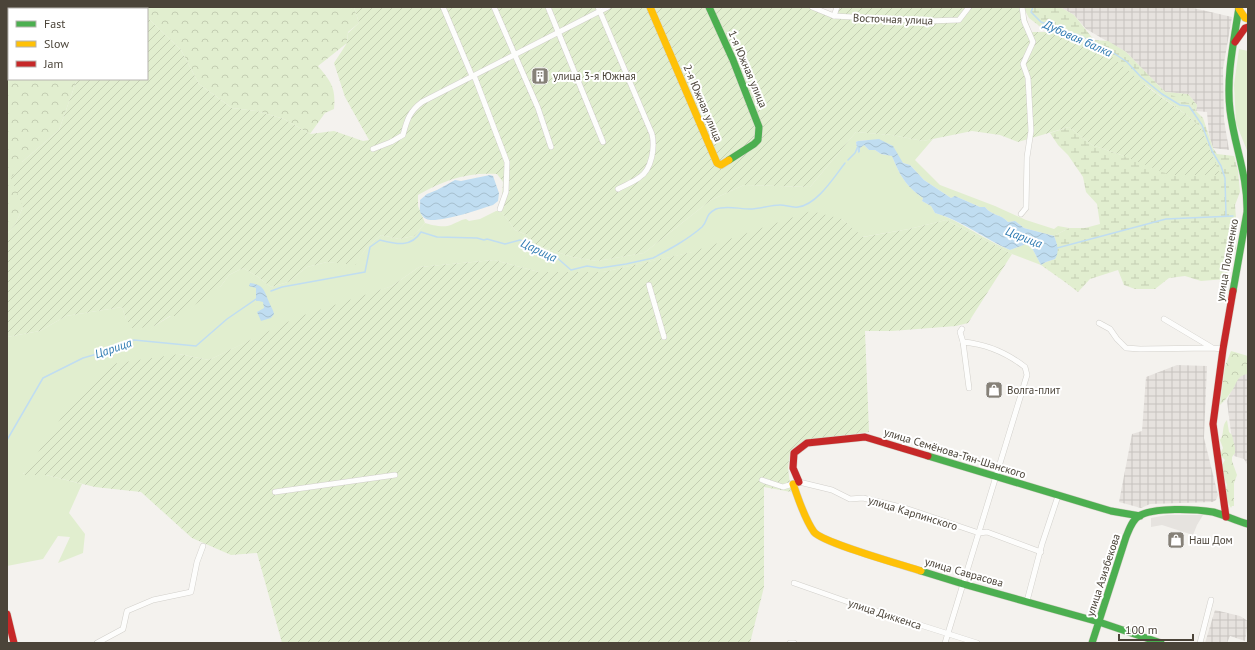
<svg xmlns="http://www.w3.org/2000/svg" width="1255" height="650" viewBox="0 0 1255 650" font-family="'PT Sans',sans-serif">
  <defs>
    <pattern id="industrial-grid" width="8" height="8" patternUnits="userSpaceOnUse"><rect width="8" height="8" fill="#e6e2de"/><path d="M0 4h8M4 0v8" fill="none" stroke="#c7c3bf"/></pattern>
    <pattern id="forest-crowns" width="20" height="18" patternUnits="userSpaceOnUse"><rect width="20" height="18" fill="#e1eecf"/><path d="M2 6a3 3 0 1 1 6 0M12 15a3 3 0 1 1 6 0" fill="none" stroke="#c3cdb2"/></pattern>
    <pattern id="wetland-marsh" width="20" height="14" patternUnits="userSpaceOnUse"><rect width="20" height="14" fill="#e1eecf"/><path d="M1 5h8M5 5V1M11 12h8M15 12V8" fill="none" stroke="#c3cdb2"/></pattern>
    <pattern id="garden-furrows" width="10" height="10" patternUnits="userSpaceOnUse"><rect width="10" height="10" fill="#e1eecf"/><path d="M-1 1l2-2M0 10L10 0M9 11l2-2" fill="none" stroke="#c3cdb2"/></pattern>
    <pattern id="water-waves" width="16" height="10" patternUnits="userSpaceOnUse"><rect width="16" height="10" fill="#c0ddf1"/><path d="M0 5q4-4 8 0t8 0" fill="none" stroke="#a6bfcf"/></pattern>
  </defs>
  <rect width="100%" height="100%" fill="#f4f2ee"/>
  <g fill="url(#industrial-grid)">
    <path d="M1060 7H1189L1232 17 1223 69 1224 120 1229 150 1213 148 1209 135 1207 112 1196 111 1197 105 1188 94 1165 92 1126 52 1086 29 1074 15Z"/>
    <path d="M1177 365 1207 366 1204 438 1218 495 1216 500 1213 502 1150 504 1141 508 1119 502 1132 434 1142 431 1146 377Z"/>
    <path d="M1240 370 1248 371V466L1244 459 1234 456 1227 401Z"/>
    <path d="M1215 610 1240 616 1248 621 1245 641 1230 636 1227 643H1205Z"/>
  </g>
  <g fill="#e1eecf">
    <path d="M1239 49 1248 51V153L1236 123 1234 85Z"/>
    <path d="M856 132 892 135 923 141 933 139 915 160 940 185 995 206 1026 220 1054 229 1058 226 1069 228 1054 236 1024 228 1015 221 1008 222C1001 214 992 216 985 207H980L955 196 951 198 924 180 910 165 903 163 867 140 858 141 856 142 858 153 860 148 864 145 869 150H875L881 154 892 156C900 176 906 186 923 198L922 201 931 206 935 213C954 218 969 230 987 239 994 243 1002 247 1010 250L1026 244 1032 248 1041 265 1012 254 946 220 909 229 862 237 842 219 603 272H539L494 260 419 267 392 286 353 300 251 340 209 360 179 354 23 474 46 475 82 484 69 513 85 534 83 553 58 563 70 537 58 536 43 559 7 566V337L40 331 66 316 122 307 126 319 154 326 221 286 229 275 243 268 258 277 271 287 288 282 307 267 327 262 355 264 366 248 381 235 399 239 414 236 425 223C431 225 444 228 451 225 456 223 460 220 466 219L469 221 480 219 496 211H501L515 230 527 235 536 245 572 257 597 261 644 253 711 200 744 185 810 187Z"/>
  </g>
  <g fill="url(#forest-crowns)">
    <path d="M7 7H108V9H9V79H77L59 130 22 162 23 207 15 225 7 234Z"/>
    <path d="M144 7H354L359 23 348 32 347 43 318 66C331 82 336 87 334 109L325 113 310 134 284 119 257 111 232 108 199 84 181 50 150 20 147 13V9H145Z"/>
    <path d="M1165 92 1188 94 1197 105 1196 111 1190 103 1178 101Z"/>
    <path d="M1231 351 1248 356V374C1236 375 1237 385 1231 392 1228 397 1224 401 1220 405L1225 366Z"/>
    <path d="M1227 420 1229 432 1232 435 1235 448V453L1232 457V461L1237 475 1234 483V506H1232L1231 508C1227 501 1224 492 1227 485L1223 475 1222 465 1225 460 1220 455 1223 448 1220 440C1225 434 1221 426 1227 420Z"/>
  </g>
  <path fill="url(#wetland-marsh)" d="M1023 7H1060L1074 15 1094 40 1108 41 1126 52 1165 92 1176 97 1178 101 1190 103 1196 111 1203 118 1213 148 1217 154 1234 156 1238 171 1240 192 1235 205 1237 231 1236 248 1229 265 1226 279 1201 281 1185 276 1169 278 1155 289H1135L1124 285 1118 270 1090 279 1078 292 1065 282 1041 265 1046 262 1055 259 1057 245 1054 236 1069 228H1085L1100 224 1097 204 1086 192 1083 177 1068 155 1058 145 1050 133 1069 127 1092 145 1124 156 1201 128 1188 116 1084 40 1054 32 1042 28 1029 18Z"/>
  <g fill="url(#garden-furrows)">
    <path d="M354 7H808L829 14 843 7H1023L1031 32H1054L1084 40 1112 57 1150 89 1188 116 1201 128 1219 172 1216 175H1170L1124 156 1092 145 1069 127 1018 142 1000 135 972 131 923 141 892 135 856 132 810 187 744 185 711 200 644 253 597 261 572 257 536 245 527 235 515 230 501 211 503 182 497 174C467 172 444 180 418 195V206L425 223 414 236 399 239 381 235 366 248 355 265 327 262 307 267 288 282 271 287 258 277 243 268 229 275 221 286 179 316H170L154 326 133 329 126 319 122 307 66 316 40 331 7 337V234L15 225 23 207 11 178 22 162 59 130 77 79H147V13L150 20 181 50 199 84 232 108 257 111 284 119 310 134 334 131 363 141 369 140 345 97 334 63 347 43 348 33 359 23Z"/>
    <path d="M811 211 842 219 863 237 909 229 946 220 1012 254 968 323 956 326 892 331H865L869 432 808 440 790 452 788 468 791 492 764 487V587L750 643H282L257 553 231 555 192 538 141 492 95 487 46 475H23L76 396 112 364 179 354 209 360 298 317 392 286 419 267 494 260 539 272H603L692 252Z"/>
  </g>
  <path fill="#e6e3df" d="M1167 515H1203L1197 525 1193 535 1162 525 1151 527V518Z"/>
  <g fill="url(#water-waves)">
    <path d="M879 139 893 146 903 163 910 165 924 180 951 198 955 196 980 207H985C992 216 1001 214 1008 222L1015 221 1024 228 1054 236C1057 244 1060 251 1055 259L1046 262 1041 265 1032 248 1026 244 1010 250C984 239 962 220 935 213L931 206 922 201 923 198C906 186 900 176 892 156L881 154 875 150H869L864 145 860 148V152L858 153 856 142 858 141Z"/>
    <path d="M490 175 493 176 499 193 498 201 493 205C477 210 449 220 432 220 428 220 424 219 422 215 418 211 421 206 420 200L427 194 437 190 455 180 461 181Z"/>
    <path d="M250 283C264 285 264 290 269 302 271 307 273 309 274 314L271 318 261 321 257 312 264 308 263 302 259 301H256V288L249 286Z"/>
  </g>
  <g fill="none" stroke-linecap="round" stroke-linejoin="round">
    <g stroke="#c0ddf1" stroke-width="1.5">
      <path d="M1033 7 1031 12 1041 22 1083 37 1090 42 1112 52 1127 62 1141 77 1162 94 1180 105 1189 106 1202 125 1212 151 1221 166 1225 178 1226 216"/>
      <path d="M848 160 855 153 858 146"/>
      <path d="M1057 248 1166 219 1233 216"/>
      <path d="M271 291 282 287 365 272 370 247 380 240C396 244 411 248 421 232L437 237 477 238 484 240 487 239 505 244 520 240 525 242 528 248 555 256 571 270 587 266 600 268 626 264 653 258C670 249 687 240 702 227 709 220 704 215 716 209 726 205 739 209 750 209 760 209 770 205 780 205 786 205 792 208 798 207 817 205 834 177 845 163"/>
      <path d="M7 440 43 378 83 358 104 352 134 340 196 346 227 319 256 299"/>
    </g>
    <defs>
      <g id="street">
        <path d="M443 7 472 76 475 78 507 162 506 192 500 209"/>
        <path d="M494 7 538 108 551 147"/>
        <path d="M548 7 603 142"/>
        <path d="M598 7 652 134C655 147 652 169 640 177 634 182 625 185 618 189"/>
        <path d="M812 7 834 16 927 21 959 20 969 7"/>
        <path d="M834 16 837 7"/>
        <path d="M373 149 391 142 403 135C407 120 409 112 422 102L608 7"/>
        <path d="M1021 214 1026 208 1027 157 1031 131 1028 78 1023 64 1033 42 1024 21 1022 7"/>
        <path d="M649 285 664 337"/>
        <path d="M1164 319 1211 347"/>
        <path d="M1099 323 1110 329 1117 339 1126 348 1140 349 1212 348 1223 349"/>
        <path d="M962 329 960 332 963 342 969 388"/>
        <path d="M762 480 783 487 799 482 832 490 850 499 863 498 905 508 979 533 987 532 1041 552"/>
        <path d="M275 492 395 475"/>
        <path d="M794 583 851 603 977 643"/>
        <path d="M1027 601 1042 544 1058 496"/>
        <path d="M97 643 123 629 127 611 153 600 191 592 197 562 203 546"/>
        <path d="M790 643H794"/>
        <path d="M945 643 1027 375 1025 367C1007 353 986 344 963 342"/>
        <path d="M1200 643 1211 600"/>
      </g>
      <g id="fast">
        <path d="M709 7 733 60 759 127 758 140 754 144 729 160"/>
        <path d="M1233 291 1247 212C1248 176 1234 145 1230 110 1226 76 1234 41 1239 7"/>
        <path d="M928 456 1111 511 1140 516"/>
        <path d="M921 571 963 584 1099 622 1161 643"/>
        <path d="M1092 643 1126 537C1129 530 1132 520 1139 516 1153 507 1196 509 1213 512 1225 515 1236 521 1248 524"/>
      </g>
      <g id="slow">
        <path d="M650 7 717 163 721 165 729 160"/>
        <path d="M1239 9 1245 18 1248 19"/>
        <path d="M793 484C799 500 804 518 814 532 823 543 903 565 921 571"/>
      </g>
      <g id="jam">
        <path d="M1235 42 1245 28 1248 27"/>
        <path d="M799 482 793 468 794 453 807 443 865 437 928 456"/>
        <path d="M1226 517 1213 424 1223 349 1233 291"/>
        <path d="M7 614 14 643"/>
      </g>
    </defs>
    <use href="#street" stroke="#d2d0cb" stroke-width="6"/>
    <use href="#fast" stroke="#d3cfc5" stroke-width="8"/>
    <use href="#slow" stroke="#d3cfc5" stroke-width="8"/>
    <use href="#jam" stroke="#d3cfc5" stroke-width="8"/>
    <use href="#street" stroke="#fdfdfc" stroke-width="5"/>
    <use href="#fast" stroke="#4caf50" stroke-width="7"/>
    <use href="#slow" stroke="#ffc107" stroke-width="7"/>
    <use href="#jam" stroke="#c62828" stroke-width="7"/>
  </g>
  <defs>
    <symbol id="building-square" viewBox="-11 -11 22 22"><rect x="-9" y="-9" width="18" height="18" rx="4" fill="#868178" stroke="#fff"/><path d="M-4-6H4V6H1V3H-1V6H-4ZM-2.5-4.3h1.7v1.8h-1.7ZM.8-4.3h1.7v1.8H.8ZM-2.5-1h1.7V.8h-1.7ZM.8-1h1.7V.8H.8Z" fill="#fff"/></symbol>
    <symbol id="shop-square" viewBox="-11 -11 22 22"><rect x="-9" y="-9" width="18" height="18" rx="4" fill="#868178" stroke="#fff"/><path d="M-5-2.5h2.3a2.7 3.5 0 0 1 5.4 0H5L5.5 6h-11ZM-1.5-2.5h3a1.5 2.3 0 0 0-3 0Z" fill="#fff"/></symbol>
  </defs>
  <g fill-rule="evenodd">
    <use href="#building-square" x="530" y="66" width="20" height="20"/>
    <use href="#shop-square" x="984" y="380" width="20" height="20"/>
    <use href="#shop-square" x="1166" y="530" width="20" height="20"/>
  </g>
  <g text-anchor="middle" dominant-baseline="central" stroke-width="4" stroke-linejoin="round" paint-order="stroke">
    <g font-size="11" fill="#4b4439" stroke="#fff">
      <text transform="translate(893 19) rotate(2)">Восточная улица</text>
      <text transform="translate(748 69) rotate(67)">1-я Южная улица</text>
      <text transform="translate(703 103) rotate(67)">2-я Южная улица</text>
      <text transform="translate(1227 260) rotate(-80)">улица Полоненко</text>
      <text transform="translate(955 453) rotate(17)">улица Семёнова-Тян-Шанского</text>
      <text transform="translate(913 513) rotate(17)">улица Карпинского</text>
      <text transform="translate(964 572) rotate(16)">улица Саврасова</text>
      <text transform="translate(1103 575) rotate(-72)">улица Азизбекова</text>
      <text transform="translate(885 614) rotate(18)">улица Диккенса</text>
    </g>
    <g font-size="11" fill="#4b4439" stroke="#fff" text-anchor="start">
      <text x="553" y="76">улица 3-я Южная</text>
      <text x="1007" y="390">Волга-плит</text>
      <text x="1189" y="540">Наш Дом</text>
    </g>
    <g font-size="12" font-style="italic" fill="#2e7ab2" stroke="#fff">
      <text transform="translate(1078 38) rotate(24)">Дубовая балка</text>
      <text transform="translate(1024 237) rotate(21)">Царица</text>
      <text transform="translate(539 250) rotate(25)">Царица</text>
      <text transform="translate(113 348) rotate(-19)">Царица</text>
    </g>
  </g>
  <rect width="1255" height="650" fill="none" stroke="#4b4439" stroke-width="16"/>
  <rect x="8" y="8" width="140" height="72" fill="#ffffff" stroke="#b7b4b0"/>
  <rect x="16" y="21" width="20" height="6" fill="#4caf50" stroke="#b7b4b0"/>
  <text x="44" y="28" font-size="12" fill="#4b4439">Fast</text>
  <rect x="16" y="41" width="20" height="6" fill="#ffc107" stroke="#b7b4b0"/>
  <text x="44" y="48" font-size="12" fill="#4b4439">Slow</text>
  <rect x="16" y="61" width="20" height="6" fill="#c62828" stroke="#b7b4b0"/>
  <text x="44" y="68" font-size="12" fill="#4b4439">Jam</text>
  <path d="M1119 634v6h74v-6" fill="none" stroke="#4b4439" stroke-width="2"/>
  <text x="1125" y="634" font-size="12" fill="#4b4439" stroke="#ffffff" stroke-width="3" paint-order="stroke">100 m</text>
</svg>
